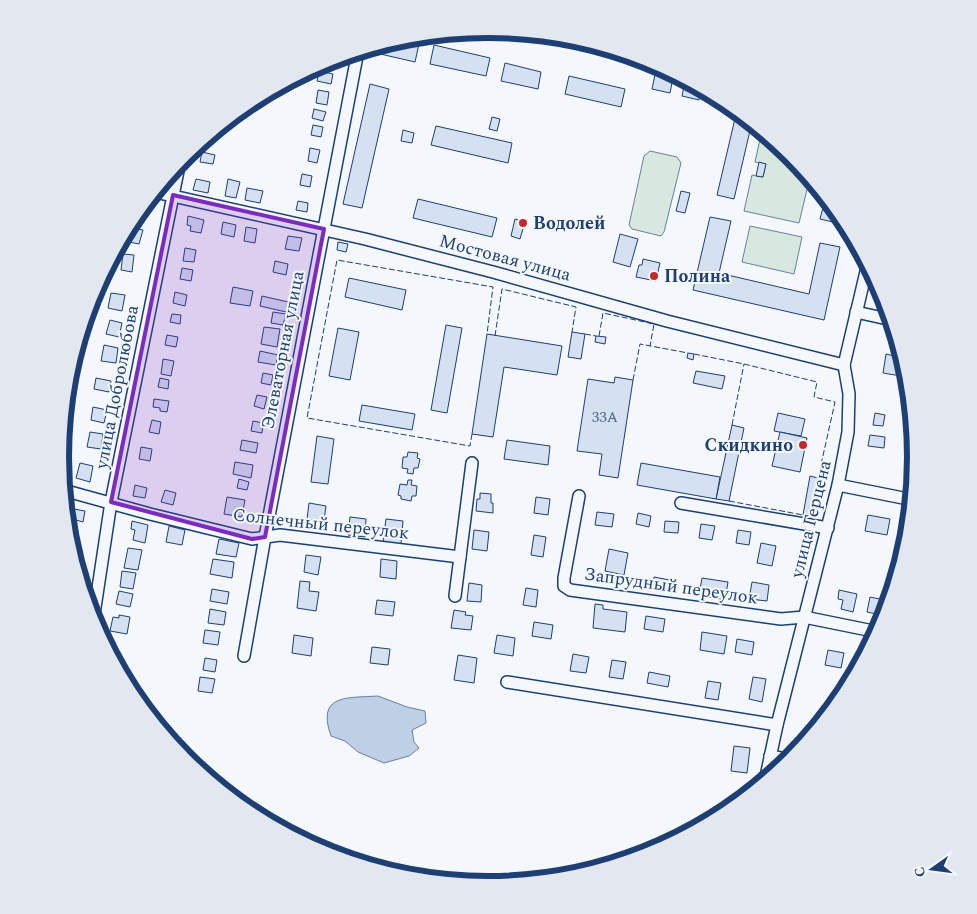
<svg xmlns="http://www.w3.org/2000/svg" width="977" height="914" viewBox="0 0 977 914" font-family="Spectral,serif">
  <rect width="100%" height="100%" fill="#f4f7fb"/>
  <g fill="#d7e8df" stroke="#687fa3">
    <path d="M762 130 792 154 810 177 799 223 744 211 752 175 763 177 766 164 755 162Z"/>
    <path d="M650 151 677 157 681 163 664 232 661 236 632 229 629 225 644 156Z"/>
    <path d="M750 226 802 237 794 274 742 262Z"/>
  </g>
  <path fill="#bed0e5" stroke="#687fa3" d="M378 696 407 707 425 711 426 723 412 730 414 742 419 748 409 756 384 763 358 752 345 741 331 736C316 694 347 698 378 696Z"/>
  <g fill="#d5e0f0" stroke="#1d3f73">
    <path d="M399 39 419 44 415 62 376 53 378 45Z"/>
    <path d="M434 45 490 58 486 76 430 64Z"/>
    <path d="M505 63 541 72 538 89 501 81Z"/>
    <path d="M656 70 671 73V71L702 88 699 100 682 96 685 81 673 78 670 93 652 89Z"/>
    <path d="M319 71 333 74 331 84 317 81Z"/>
    <path d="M569 76 625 89 621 107 565 94Z"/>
    <path d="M370 84 389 89 362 208 343 204Z"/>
    <path d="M318 90 329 92 327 105 316 103Z"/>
    <path d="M314 109 326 112 323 121 312 118Z"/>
    <path d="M737 110 752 122 734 199 717 195Z"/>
    <path d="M492 117 500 119 497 131 489 129Z"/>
    <path d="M313 125 323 127 321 137 311 135Z"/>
    <path d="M436 126 512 143 508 163 431 145Z"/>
    <path d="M403 130 414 133 412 143 401 141Z"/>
    <path d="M310 148 320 150 317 163 308 161Z"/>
    <path d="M202 152 215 155 213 164 200 162Z"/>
    <path d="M759 162 766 164 763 177 756 176Z"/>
    <path d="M302 174 312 176 310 187 300 185Z"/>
    <path d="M196 179 210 182 208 193 193 190Z"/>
    <path d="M228 179 240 182 236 198 225 196Z"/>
    <path d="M247 188 263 191 260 203 245 200Z"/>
    <path d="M681 191 690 193 685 213 676 211Z"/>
    <path d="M826 196 840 213 837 223 820 219Z"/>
    <path d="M418 199 497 218 492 237 413 218Z"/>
    <path d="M298 201 308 203 307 212 296 210Z"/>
    <path d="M145 204H146L144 215 137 214Z"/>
    <path d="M188 216 204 220 201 233 190 231 191 226 187 225Z"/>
    <path d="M710 217 731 221 719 273 809 294 820 243 840 247 824 320 693 290Z"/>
    <path d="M515 219 525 222 520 239 511 236Z"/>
    <path d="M223 222 236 225 234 237 221 234Z"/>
    <path d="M128 227 143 230 139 244 124 241Z"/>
    <path d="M246 227 257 229 255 243 244 241Z"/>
    <path d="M620 234 638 239 630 267 613 262Z"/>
    <path d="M288 236 302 238 299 251 285 249Z"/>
    <path d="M338 242 348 244 346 252 337 250Z"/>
    <path d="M185 248 196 250 194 262 183 261Z"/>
    <path d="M123 254 134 255 132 272 121 270Z"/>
    <path d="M643 259 660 263 656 281 636 277 639 265H642Z"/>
    <path d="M275 261 288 264 286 275 273 272Z"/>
    <path d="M182 268 193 270 191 281 180 279Z"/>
    <path d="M349 278 406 290 402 310 345 297Z"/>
    <path d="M233 287 253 291 250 306 230 303Z"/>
    <path d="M175 292 187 295 185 306 173 303Z"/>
    <path d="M111 293 125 295 122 311 108 308Z"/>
    <path d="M262 296 297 304 295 314 260 306Z"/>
    <path d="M273 312 286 314 283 325 271 323Z"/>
    <path d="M172 314 181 315 180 324 170 322Z"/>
    <path d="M110 320 122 323 119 337 106 334Z"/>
    <path d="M446 325 462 328 447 413 431 410Z"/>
    <path d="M264 327 280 329 277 347 261 344Z"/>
    <path d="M338 328 359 332 350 380 329 376Z"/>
    <path d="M572 332 585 334 581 359 568 357Z"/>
    <path d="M487 334 562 346 557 375 504 367 493 437 472 434Z"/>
    <path d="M167 335 178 337 176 347 165 345Z"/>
    <path d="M596 336 606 337 605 344 595 342Z"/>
    <path d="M104 345 118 348 116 363 101 361Z"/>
    <path d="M260 351 278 355 276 365 258 362Z"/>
    <path d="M688 353 694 354 693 360 687 358Z"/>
    <path d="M886 354 904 358 901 376 883 373Z"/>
    <path d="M163 359 174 361 171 376 161 374Z"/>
    <path d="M696 371 725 376 722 389 693 383Z"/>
    <path d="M263 373 273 375 271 385 261 383Z"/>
    <path d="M615 377 633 380 618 478 599 475 602 454 577 451 588 379 614 383Z"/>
    <path d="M96 378 111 381 109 392 94 389Z"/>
    <path d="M160 378 169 380 168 389 158 387Z"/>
    <path d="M257 395 267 397 264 409 254 406Z"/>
    <path d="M154 399 169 401 167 412 160 411V408L153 407Z"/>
    <path d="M362 405 415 414 412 430 359 421Z"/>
    <path d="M93 407 107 410 104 423 91 420Z"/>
    <path d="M778 413 805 419 801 436 774 431Z"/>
    <path d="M875 413 885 415 883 426 873 425Z"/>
    <path d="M152 420 161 422 159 434 149 432Z"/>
    <path d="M253 421 263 423 262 433 251 431Z"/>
    <path d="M732 425 744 428 729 501 716 499Z"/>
    <path d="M90 432 103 434 101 449 87 447Z"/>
    <path d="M780 432 807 438 800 472 772 466Z"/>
    <path d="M870 435 885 437 884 448 868 446Z"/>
    <path d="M317 436 334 439 328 484 311 482Z"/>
    <path d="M242 440 258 443 256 453 240 450Z"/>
    <path d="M507 440 550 446 548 465 504 459Z"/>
    <path d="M141 447 152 449 150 461 139 459Z"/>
    <path d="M408 452 418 453 417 458 420 459 418 468H414L413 474 407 473 408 469 402 468 403 457H407Z"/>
    <path d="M235 462 253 465 251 478 233 474Z"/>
    <path d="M80 463 93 466 90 482 76 478Z"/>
    <path d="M641 463 720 477 716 499 637 485Z"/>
    <path d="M908 470 915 472 914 483 906 481Z"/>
    <path d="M810 476 818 478 812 517 803 515Z"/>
    <path d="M239 479 249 482 247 490 237 488Z"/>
    <path d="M408 480H412L411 485 417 486 416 496H412L411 501 401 499V496L398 495 400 484 407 485Z"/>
    <path d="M135 485 147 488 145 498 133 496Z"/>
    <path d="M165 490 176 493 173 505 161 502Z"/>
    <path d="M480 493 491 494V503H493V513L476 511 477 499H480Z"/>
    <path d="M227 497 245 500 242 517 224 514Z"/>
    <path d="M536 497 550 499 548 515 534 513Z"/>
    <path d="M309 503 326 506 324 521 307 519Z"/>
    <path d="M74 509 85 511 83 522 72 519Z"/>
    <path d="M597 512 614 514 612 527 595 525Z"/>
    <path d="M638 513 651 516 649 527 636 524Z"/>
    <path d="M868 515 890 519 887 535 865 531Z"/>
    <path d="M350 517 366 519 365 537 348 535Z"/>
    <path d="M386 519 403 521 401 544 383 542Z"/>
    <path d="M132 521 148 525 145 543 133 540 135 530 131 529Z"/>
    <path d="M665 521 679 522 678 533 664 532Z"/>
    <path d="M701 524 715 526 712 540 699 538Z"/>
    <path d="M169 526 185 530 182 545 166 542Z"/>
    <path d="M474 530 489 532 487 551 472 549Z"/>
    <path d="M738 530 751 532 749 545 736 543Z"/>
    <path d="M534 535 546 537 543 557 531 555Z"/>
    <path d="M69 539 79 541 77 554 72 553Z"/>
    <path d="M219 539 239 543 236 557 216 554Z"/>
    <path d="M761 543 776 546 772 566 757 563Z"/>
    <path d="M128 548 142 550 138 570 124 568Z"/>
    <path d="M609 549 628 553 624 575 605 571Z"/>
    <path d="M306 555 321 557 318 575 304 572Z"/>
    <path d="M213 559 234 562 232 578 210 574Z"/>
    <path d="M381 559 397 561 396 579 380 577Z"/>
    <path d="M122 571 136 573 133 589 120 587Z"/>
    <path d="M654 577 675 581 673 591 652 588Z"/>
    <path d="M702 578 728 582 725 600 699 595Z"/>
    <path d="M300 581 310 582 309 591 319 592 316 611 297 608Z"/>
    <path d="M752 582 769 585 767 601 749 599Z"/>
    <path d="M469 583 482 585 481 602 467 601Z"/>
    <path d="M526 588 538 590 536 607 523 605Z"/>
    <path d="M212 589 229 592 227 604 210 601Z"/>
    <path d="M839 590 857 594 853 612 841 609 843 600 838 599Z"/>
    <path d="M119 591 133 594 130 607 116 604Z"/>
    <path d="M870 597 890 601 886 616 867 612Z"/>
    <path d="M377 600 395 602 393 616 375 614Z"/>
    <path d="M595 604 603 605V609L627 612 625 632 593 628Z"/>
    <path d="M210 609 226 612 224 625 208 623Z"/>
    <path d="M454 610 466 612 465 615 473 616 471 630 451 628Z"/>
    <path d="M119 615 130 617 127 634 110 631 113 617 119 618Z"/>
    <path d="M646 616 665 619 663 632 644 629Z"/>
    <path d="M534 622 553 625 551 639 532 636Z"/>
    <path d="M205 630 220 632 218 645 203 643Z"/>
    <path d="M702 632 727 636 724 654 700 650Z"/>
    <path d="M294 635 313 638 311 656 292 653Z"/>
    <path d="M497 635 515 638 513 656 494 653Z"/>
    <path d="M737 639 754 642 752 655 735 652Z"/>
    <path d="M372 647 390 649 388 665 370 663Z"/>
    <path d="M863 649 869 650 859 668Z"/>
    <path d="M828 650 844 653 841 668 825 665Z"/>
    <path d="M573 654 589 657 586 673 570 671Z"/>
    <path d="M458 655 477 658 474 683 454 680Z"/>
    <path d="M205 658 217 660 215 672 203 670Z"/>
    <path d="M612 660 626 662 623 679 609 677Z"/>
    <path d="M649 672 670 676 668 687 647 683Z"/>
    <path d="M200 677 215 679 212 693 198 691Z"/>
    <path d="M753 677 766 679 762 702 749 699Z"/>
    <path d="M708 681 721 683 718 700 705 698Z"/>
    <path d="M810 724 819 726 809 739H808Z"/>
    <path d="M734 746 750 748 747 773 731 771Z"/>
    <path d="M340 857 426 869 424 879 405 877Z"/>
    <path d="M470 877 508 883 488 885 468 883Z"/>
  </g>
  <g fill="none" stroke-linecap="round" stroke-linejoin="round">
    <defs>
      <g id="minor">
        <path d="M155 192 365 239 493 272 667 321 844 365"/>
        <path d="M856 312 892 320"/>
        <path d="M838 485 913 500"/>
        <path d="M63 490 150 514 252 539 280 535 460 557"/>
        <path d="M579 496 564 578V586L570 590 781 619 804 617 878 632"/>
        <path d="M681 503 828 528"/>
        <path d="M455 596 472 463"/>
        <path d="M93 621 111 502 180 161"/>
        <path d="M244 656 265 537 358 51"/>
        <path d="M507 682 777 725"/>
        <path d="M770 756 791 760"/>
        <path d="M765 781 777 725 838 485 848 432 849 394 844 365 868 263"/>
      </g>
    </defs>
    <use href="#minor" stroke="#1d3f73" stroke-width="14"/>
    <use href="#minor" stroke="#f4f7fb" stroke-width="11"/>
    <g stroke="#1d3f73" stroke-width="1" stroke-dasharray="6 2.5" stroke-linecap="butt">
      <path d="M585 334 596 336"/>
      <path d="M495 336 502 289 576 307 572 332"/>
      <path d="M599 336 603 313 654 324 650 346"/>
      <path d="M694 354 744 364 817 382 814 397 835 402 818 478"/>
      <path d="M633 380 640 344 688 353"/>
      <path d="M732 425 744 364"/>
      <path d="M472 434 470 446 307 418 337 260 493 287 487 334"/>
      <path d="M729 501 803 515"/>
    </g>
  </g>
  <path fill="#7b2cbf" fill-opacity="0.2" stroke="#7b2cbf" stroke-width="4" stroke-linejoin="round" d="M173 195 324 229 265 537 252 539 111 502Z"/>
  <g fill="#c62828" stroke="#f4f7fb" stroke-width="2">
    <circle cx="523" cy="223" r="5"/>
    <circle cx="654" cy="276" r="5"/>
    <circle cx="803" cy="445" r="5"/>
  </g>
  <g text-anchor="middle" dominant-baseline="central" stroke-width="4" stroke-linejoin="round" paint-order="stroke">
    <g font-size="15" fill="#4b6792">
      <text x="605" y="417">33А</text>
    </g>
    <g font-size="18" font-weight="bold" fill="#1d3f73" stroke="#f4f7fb" text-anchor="start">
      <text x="533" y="223">Водолей</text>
      <text x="664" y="276">Полина</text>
      <text x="793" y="445" text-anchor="end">Скидкино</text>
    </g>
    <g font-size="18" fill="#1d3f73" stroke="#f4f7fb">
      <text transform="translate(505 258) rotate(15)">Мостовая улица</text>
      <text transform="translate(283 350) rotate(-79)">Элеваторная улица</text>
      <text transform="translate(117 387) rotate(-79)">улица Добролюбова</text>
      <text transform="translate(811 519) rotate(-76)">улица Герцена</text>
      <text transform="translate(321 524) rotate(6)">Солнечный переулок</text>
      <text transform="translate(671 586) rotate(8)">Запрудный переулок</text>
    </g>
  </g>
  <path d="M0 0H977V914H0ZM69 457a419 419 0 1 1 838 0a419 419 0 1 1-838 0Z" fill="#e3e8f0" fill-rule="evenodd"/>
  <path fill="none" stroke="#1d3f73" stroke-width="6" d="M69 457a419 419 0 1 1 838 0a419 419 0 1 1-838 0Z"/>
  <g transform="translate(932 869) rotate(256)" stroke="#f4f7fb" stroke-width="4" paint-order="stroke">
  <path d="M0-4L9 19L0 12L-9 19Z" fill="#1d3f73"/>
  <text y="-8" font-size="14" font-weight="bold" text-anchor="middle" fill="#1d3f73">С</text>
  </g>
</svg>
